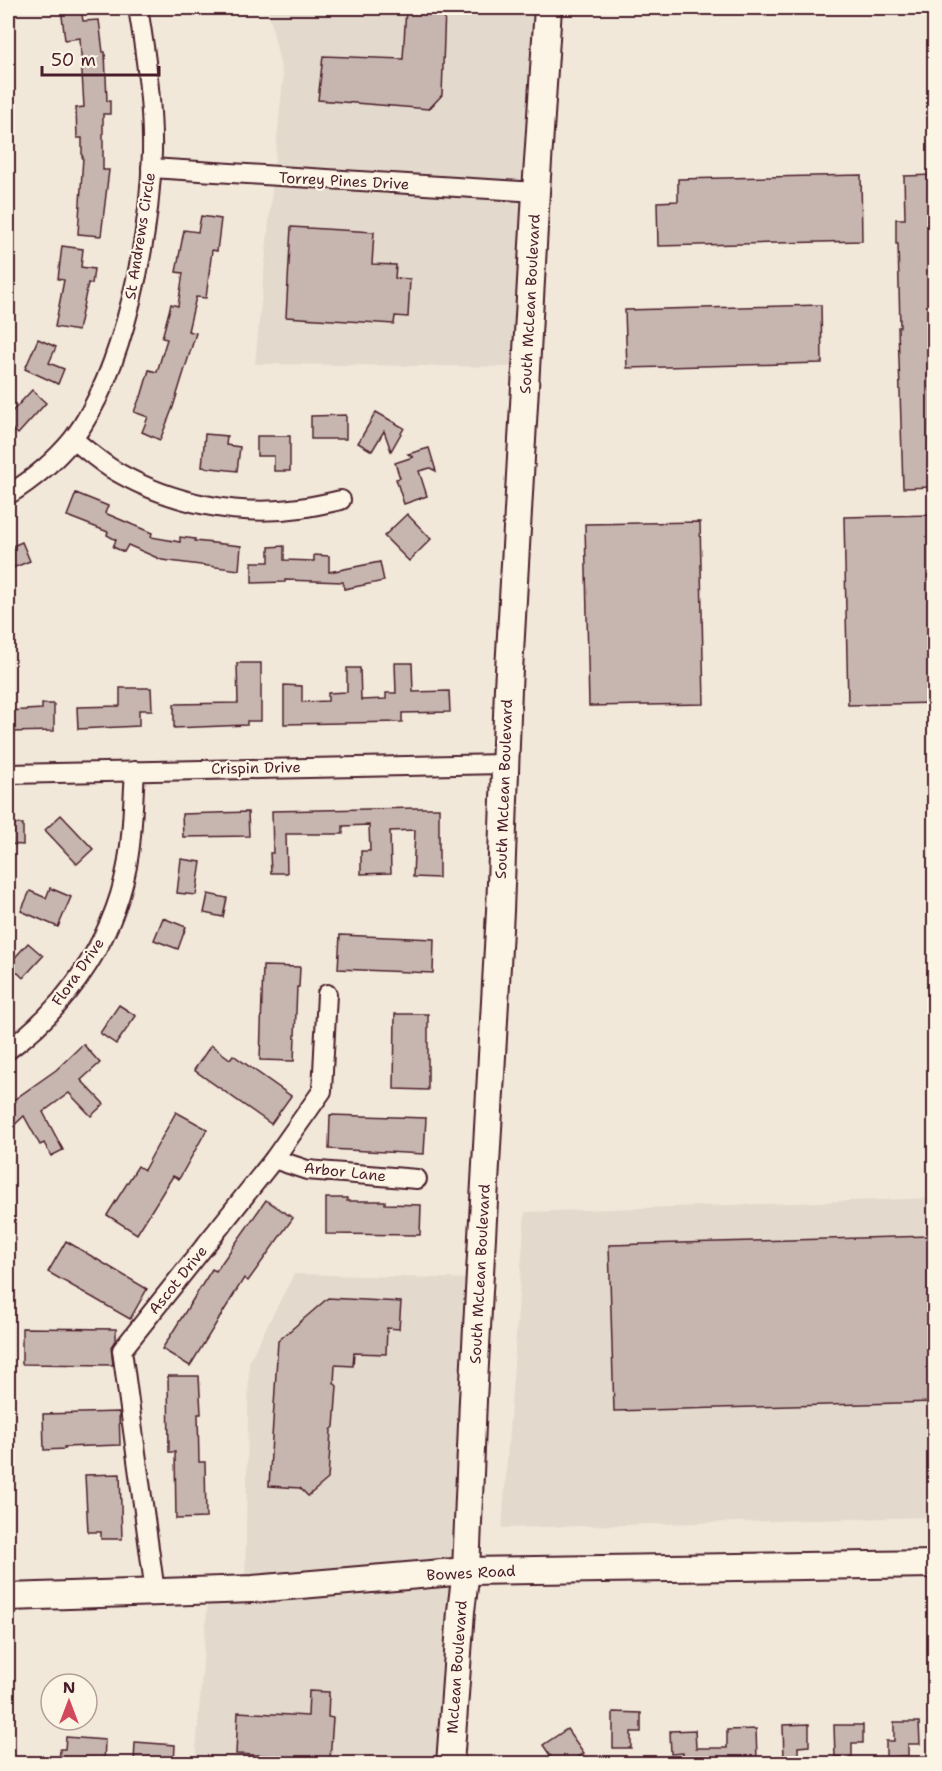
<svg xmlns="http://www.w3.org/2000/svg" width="942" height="1771" viewBox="0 0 942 1771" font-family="'Shantell Sans',sans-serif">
  <rect width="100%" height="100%" fill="#f1e8da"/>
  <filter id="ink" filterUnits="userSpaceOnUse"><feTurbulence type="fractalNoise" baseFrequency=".0167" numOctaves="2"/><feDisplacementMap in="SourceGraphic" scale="12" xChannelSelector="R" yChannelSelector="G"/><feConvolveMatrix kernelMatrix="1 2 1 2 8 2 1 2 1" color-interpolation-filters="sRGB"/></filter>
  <g filter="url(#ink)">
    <g fill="#e4d9cd">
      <path d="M268 8H546L521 367 255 364 283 78Z"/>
      <path d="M934 1198V1517L502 1528 525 1212Z"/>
      <path d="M294 1274 475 1279 460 1571 245 1586 249 1361Z"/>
      <path d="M459 1582 444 1763 195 1764 208 1595Z"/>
    </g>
    <g fill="#c7b6af" stroke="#4a1f2b" stroke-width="1.5">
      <path d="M61 8H81L83 21 99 20 103 52H105L107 101H110V114H103V170H109L101 236 78 234 83 157H82V138H77L76 108 84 107 80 38 65 40Z"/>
      <path d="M406 8H445L442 95 429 109 318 100 323 56 403 59Z"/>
      <path d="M861 175 862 241 658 246 657 202 678 201V179Z"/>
      <path d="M934 175V487L903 488 898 327H900L898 244H896V219H905L904 176Z"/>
      <path d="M201 216 221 219 217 251 212 250 206 298 196 297 188 331 196 333 173 407 160 440 142 432 148 417 134 412 140 397H141L149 370 157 372 167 339 162 338 171 304 178 306 183 273 176 272 184 230 198 232Z"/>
      <path d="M291 227 374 232 372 264 396 265 395 278 410 279 408 317 395 316 394 324 286 317Z"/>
      <path d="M62 246 83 249 81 267 94 269 92 284 88 283 78 331 55 327 64 280 58 279Z"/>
      <path d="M821 305 822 363 627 368 625 310Z"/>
      <path d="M38 339 56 347 49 363 64 369 58 384 25 369Z"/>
      <path d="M32 390 46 403 18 434 8 425V416Z"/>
      <path d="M376 412 404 428 391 451 384 431 372 451 358 443Z"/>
      <path d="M346 415V439H311V416Z"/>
      <path d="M205 434 227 436 226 445 240 447 237 471 202 467Z"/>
      <path d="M257 436H290V471H274V456H257Z"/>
      <path d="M429 448 436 471 430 468 419 471 427 496 404 504 396 479 400 478 395 463 413 457 408 454Z"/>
      <path d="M76 493 108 506 105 513 152 533 151 537 180 542V537L195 539V541L241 546 239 570 162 560 128 545 124 552 113 547 116 540 107 535 108 532 67 516Z"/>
      <path d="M407 514 431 539 409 561 384 536Z"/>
      <path d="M930 515 934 703 848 705 844 517Z"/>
      <path d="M700 522 704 704 589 706 585 524Z"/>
      <path d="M22 542 30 561 8 570V548Z"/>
      <path d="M284 546V560L314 561V555L329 556V572L380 562 384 581 344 589 343 582 285 580V582L252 583V562H269V547Z"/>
      <path d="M237 663H261V721H247V725L174 728V704L238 703Z"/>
      <path d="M395 663H412L413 692 449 691 450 712 402 713V722L284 724V685L302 686V702L328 701V693L347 692V668H360L361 700 386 699V693H396Z"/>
      <path d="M120 688H151L152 710H139V726L78 729 77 707 120 706Z"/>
      <path d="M42 704H54V731L8 732V711L42 709Z"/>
      <path d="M416 808H439V878L413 877 415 830 390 831 391 873 361 874V851H370L369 825 343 826V834H286L287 873H271L270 853H273L272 811Z"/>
      <path d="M248 812 249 836 183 837 182 814Z"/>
      <path d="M61 815 93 849 77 864 45 830Z"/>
      <path d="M8 824H23V845L8 844Z"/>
      <path d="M181 859 201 862 196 895 177 893Z"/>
      <path d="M50 888 71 897 58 927 21 911 30 891 46 898Z"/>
      <path d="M208 894 227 898 223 917 204 913Z"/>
      <path d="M163 918 186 927 178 949 154 940Z"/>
      <path d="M340 935 434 939 433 973 338 969Z"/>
      <path d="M28 943 43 956 23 978 9 964Z"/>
      <path d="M263 966 300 967 299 987H297L294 1061 260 1060Z"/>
      <path d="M119 1005 136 1016 116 1044 100 1033Z"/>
      <path d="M395 1014H428V1090L394 1089Z"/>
      <path d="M83 1044 100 1063 81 1080 104 1104 91 1116 69 1093 43 1112 63 1150 51 1156 44 1143 40 1145 24 1116 8 1131V1104L56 1070Z"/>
      <path d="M211 1045 230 1059 233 1055 291 1096 271 1124 194 1070Z"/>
      <path d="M176 1112 207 1129 179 1179 173 1176 137 1234 107 1215 138 1166 144 1170Z"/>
      <path d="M330 1115 426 1118 424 1154 329 1149Z"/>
      <path d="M326 1198H347V1201H385V1204L421 1205 420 1235 326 1234Z"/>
      <path d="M266 1200 293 1218 248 1281 244 1278 190 1366 162 1349 212 1269 216 1271Z"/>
      <path d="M930 1236 934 1402 614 1411 609 1245Z"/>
      <path d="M66 1241 147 1289 130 1319 48 1272Z"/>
      <path d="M328 1298 401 1302 399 1329 387 1328 386 1354 354 1353 353 1366 335 1365 334 1383 337 1386 334 1427 331 1430 328 1479 308 1496 300 1488 269 1486 278 1341Z"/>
      <path d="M22 1328 116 1329V1339L111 1347 113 1365 22 1364Z"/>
      <path d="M168 1376H199L201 1414H198L199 1462H205L206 1518 176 1519 175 1452H169Z"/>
      <path d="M119 1412 120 1445 64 1447 65 1449 44 1450 43 1414Z"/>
      <path d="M120 1474 122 1539H101V1532H88L85 1475Z"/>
      <path d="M309 1691 329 1692 328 1717 333 1718 330 1759 236 1754 238 1712 308 1716Z"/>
      <path d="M613 1712 641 1713V1732H631V1748H613Z"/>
      <path d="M894 1722H919L920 1744H908V1756L886 1757V1741H894Z"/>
      <path d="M809 1724V1746L798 1747V1759L784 1760 783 1725Z"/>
      <path d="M834 1725H863V1743H852V1757H835Z"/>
      <path d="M567 1729 584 1753 569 1764H556L543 1745Z"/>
      <path d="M756 1729 757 1759 705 1760V1764H683V1753L671 1754 670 1731 695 1730 696 1748H727V1730Z"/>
      <path d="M66 1737 105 1740 104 1764H59L60 1749H65Z"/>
      <path d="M135 1742 175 1745 174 1764H134Z"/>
    </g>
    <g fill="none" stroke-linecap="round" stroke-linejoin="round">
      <defs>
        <g id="minor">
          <path d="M151 168 536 192"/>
          <path d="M73 439C87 450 101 463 117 472 171 503 238 517 300 508 314 506 328 503 341 500"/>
          <path d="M8 495C32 480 55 461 73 439 124 371 150 237 152 152 153 104 146 55 138 8"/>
          <path d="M8 774 504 764"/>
          <path d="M8 1050C71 1004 119 931 129 853 133 826 133 798 135 771"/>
          <path d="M274 1159 307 1170 417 1179"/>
          <path d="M155 1592 122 1350 274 1159 322 1091 327 994"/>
        </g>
        <g id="secondary">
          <path d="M8 1597 253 1589 466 1571 934 1564"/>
          <path d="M450 1764 461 1611 466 1571 473 1400 500 911 508 688 536 192 548 8"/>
        </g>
      </defs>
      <use href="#minor" stroke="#4a1f2b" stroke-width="22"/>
      <use href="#secondary" stroke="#4a1f2b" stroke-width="30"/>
      <use href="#minor" stroke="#fcf5e5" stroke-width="18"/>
      <use href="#secondary" stroke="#fcf5e5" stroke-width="26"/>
    </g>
  </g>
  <g text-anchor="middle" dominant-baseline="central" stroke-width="4.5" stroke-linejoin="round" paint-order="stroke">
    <g font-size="15" fill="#4a1f2b" stroke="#fcf5e5">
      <text transform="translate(344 181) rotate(3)">Torrey Pines Drive</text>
      <text transform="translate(140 236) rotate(-81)">St Andrews Circle</text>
      <text transform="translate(530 304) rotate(-87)">South McLean Boulevard</text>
      <text transform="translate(256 768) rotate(-1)">Crispin Drive</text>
      <text transform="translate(504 789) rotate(-88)">South McLean Boulevard</text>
      <text transform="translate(78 972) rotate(-55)">Flora Drive</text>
      <text transform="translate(345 1172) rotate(6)">Arbor Lane</text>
      <text transform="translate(480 1274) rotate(-87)">South McLean Boulevard</text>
      <text transform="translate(178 1280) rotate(-51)">Ascot Drive</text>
      <text transform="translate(471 1573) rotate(-3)">Bowes Road</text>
      <text transform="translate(457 1667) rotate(-86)">McLean Boulevard</text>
    </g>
  </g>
  <rect width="942" height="1771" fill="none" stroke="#fcf5e5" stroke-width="30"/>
  <rect x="15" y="15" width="912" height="1741" fill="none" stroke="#4a1f2b" stroke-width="2" filter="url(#ink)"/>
  <g transform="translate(69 1702)"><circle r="28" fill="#fcf5e5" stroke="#b59f9b" stroke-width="1.5"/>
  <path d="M0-4.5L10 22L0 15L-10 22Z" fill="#d1495b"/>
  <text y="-9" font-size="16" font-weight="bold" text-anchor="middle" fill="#4a1f2b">N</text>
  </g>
  <path d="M42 66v9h117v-9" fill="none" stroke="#4a1f2b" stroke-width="3"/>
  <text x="51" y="66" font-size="18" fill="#4a1f2b" stroke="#fcf5e5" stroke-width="4.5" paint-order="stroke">50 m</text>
</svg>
